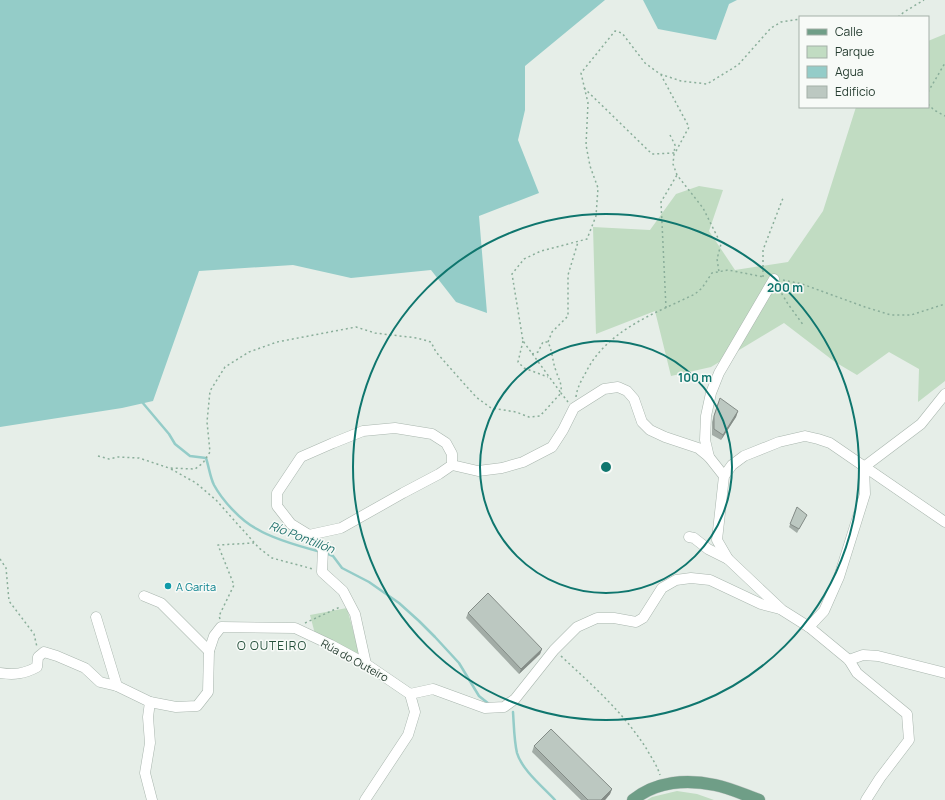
<svg xmlns="http://www.w3.org/2000/svg" width="945" height="800" viewBox="0 0 945 800" font-family="Manrope,sans-serif">
  <rect width="100%" height="100%" fill="#e6eee8"/>
  <g fill="#c1dcc2">
    <path d="M945 34V381L918 402 919 369 889 352 857 375 835 362 784 323 711 367 671 376 655 311 596 334 593 227 650 230 676 194 699 186 723 190 709 231 735 270 788 262 823 211 856 107H928V41Z"/>
    <path d="M347 608 360 656 315 634 310 615Z"/>
    <path d="M677 791 697 794 714 800H647L652 797Z"/>
  </g>
  <g fill="#94ccc8">
    <path d="M0 0H605L525 66V110L518 140 539 193 479 216 487 313 456 302 431 270 351 278 293 265 199 271 153 401 122 408 0 427Z"/>
    <path d="M643 0H737L729 4 716 40 658 29Z"/>
  </g>
  <g fill="none" stroke-linecap="round" stroke-linejoin="round">
    <g stroke="#94ccc8" stroke-width="2.5">
      <path d="M142 402 169 434 175 444 190 456 206 458C209 467 210 477 214 485 222 500 241 521 257 529 273 539 302 547 321 552"/>
      <path d="M326 553 333 556 342 568 369 582 399 603 419 621 435 637 459 663 479 696 489 704"/>
      <path d="M513 712C514 726 514 740 517 753 522 770 543 787 555 800"/>
    </g>
    <defs>
      <g id="minor">
        <path d="M709 457 705 440 706 416 711 393 719 373 774 279"/>
        <path d="M452 465 478 471 502 468 523 462 552 447 563 430 574 408 604 389 618 387 627 391 634 399 642 422 650 430 665 437 698 448 709 457 724 476"/>
        <path d="M864 467 921 424 945 394"/>
        <path d="M309 535 341 528 403 493 439 474 452 465"/>
        <path d="M689 537 694 538 708 549 728 559"/>
        <path d="M144 596 161 603 209 651"/>
        <path d="M96 617 117 686"/>
        <path d="M809 627 824 611 839 577 865 494 864 467"/>
        <path d="M849 660 863 655 878 656 945 673"/>
        <path d="M366 664 355 614 343 591 322 572 323 549 309 535 291 524 277 506V493L301 457 333 443 363 431 395 428 432 434 446 443 452 454V465"/>
        <path d="M0 673C14 675 24 674 37 667L38 657 44 652 57 656 85 668 100 682 117 686 150 702 176 707 197 706 208 692 209 651 214 636 221 627 295 628 331 645 366 664 410 694 415 712 408 735 365 800"/>
        <path d="M410 694 433 689 485 708 504 707 515 699 554 650 577 627 597 618H614L636 622 643 618 662 588 676 580 691 578 710 580 761 604 780 609"/>
        <path d="M150 702 148 717 150 743 145 773 152 800"/>
        <path d="M866 800 880 778 909 740 907 714 857 673 849 660 809 627 782 610 728 559 717 540 724 476 732 465 744 456 779 442 805 436 818 439 830 443 945 522"/>
      </g>
      <path id="major" d="M633 800C656 781 687 779 715 785 730 788 745 795 759 800"/>
    </defs>
    <use href="#minor" stroke="#a9b6ae" stroke-width="11"/>
    <use href="#major" stroke="#c3c9c6" stroke-width="13"/>
    <g stroke="#8aae9a" stroke-width="1.5" stroke-dasharray="2 3" stroke-linecap="butt">
      <path d="M898 17 904 12 924 0"/>
      <path d="M584 88 652 154 675 153 689 127 661 75"/>
      <path d="M928 92 945 63"/>
      <path d="M928 104 934 110 945 116"/>
      <path d="M670 135 675 145 673 164 677 175 703 208 721 244 717 259 719 272"/>
      <path d="M763 277V250L783 198"/>
      <path d="M783 280 802 284 865 307 891 315H911L945 304"/>
      <path d="M779 289 788 304 804 326"/>
      <path d="M666 308 661 202 677 175"/>
      <path d="M523 341 518 362 524 368 548 377"/>
      <path d="M548 342 552 332 568 316V275L578 242"/>
      <path d="M532 354 538 352 543 342H548C553 353 552 360 556 371 559 380 562 383 561 393L568 402"/>
      <path d="M576 397C577 388 581 381 585 374 606 330 654 314 695 294L702 288 712 273 728 270 764 277"/>
      <path d="M98 456 109 459 118 457 139 458 169 468 195 469 203 463 210 452 207 422 210 391 225 367 249 352 277 342 356 327 375 333 417 338 431 342 436 352 476 397 491 408 516 412 529 417 540 416 561 393 523 341 512 274 524 259 541 251 587 239 596 216 598 188 590 166 586 145 588 103 581 73 615 31 622 33 645 63 660 74 681 81 707 84 738 65 771 28 781 22 800 19"/>
      <path d="M171 469 196 483 216 500 259 548 272 558 313 569"/>
      <path d="M0 559 6 568 9 601 34 634 37 647"/>
      <path d="M220 619 219 616 234 585 218 545 254 543"/>
      <path d="M305 623 340 607"/>
      <path d="M561 656C593 686 622 711 646 748 651 757 657 765 660 775"/>
    </g>
    <use href="#minor" stroke="#fff" stroke-width="10"/>
    <use href="#major" stroke="#6f9e87" stroke-width="12"/>
  </g>
  <g fill="#a2aca6">
    <path d="M718 403 738 411 736 417 721 440 712 435V422Z"/>
    <path d="M797 507 805 518 797 533 789 527Z"/>
    <path d="M468 613 542 649 540 654 519 674 466 618Z"/>
    <path d="M534 746 612 789 610 794 605 800H581L532 752Z"/>
  </g>
  <g fill="#848c87">
    <path d="M738 411 736 417 721 440 723 435Z"/>
    <path d="M542 649 540 654 519 674 521 669Z"/>
    <path d="M612 789 610 794 605 800H601Z"/>
  </g>
  <g fill="#bcc8c1" stroke="#848c87">
    <path d="M720 398 738 411 723 435 714 429V416Z"/>
    <path d="M797 507 807 515 799 529 790 524Z"/>
    <path d="M488 593 542 649 521 669 468 613Z"/>
    <path d="M551 729 612 789 601 800H588L534 746Z"/>
  </g>
  <g fill="none" stroke="#0f766e" stroke-width="2">
    <circle cx="606" cy="467" r="126"/>
    <circle cx="606" cy="467" r="253"/>
  </g>
  <circle fill="#0f9aa8" stroke="#f7faf7" stroke-width="1.5" cx="168" cy="586" r="4"/>
  <g text-anchor="middle" dominant-baseline="central" stroke-width="3" stroke-linejoin="round" paint-order="stroke">
    <g font-size="11" fill="#0d838f" stroke="#f7faf7" text-anchor="start">
      <text x="176" y="586">A Garita</text>
    </g>
    <g font-size="11" fill="#273e32" stroke="#f7faf7">
      <text transform="translate(355 660) rotate(29)">Rúa do Outeiro</text>
    </g>
    <g font-size="12" font-style="italic" fill="#267570" stroke="#f7faf7">
      <text transform="translate(302 537) rotate(21)">Río Pontillón</text>
    </g>
    <g font-size="12" letter-spacing="1" fill="#244f3a" stroke="#f7faf7">
      <text x="272" y="645">O OUTEIRO</text>
    </g>
  </g>
  <circle cx="606" cy="467" r="6" fill="#0f766e" stroke="#f7faf7" stroke-width="2"/>
  <g font-size="12" text-anchor="middle" font-weight="bold" fill="#0f766e" stroke="#f7faf7" stroke-width="3" stroke-linejoin="round" paint-order="stroke">
    <text x="785" y="292">200 m</text>
    <text x="695" y="382">100 m</text>
  </g>
  <rect x="799" y="16" width="130" height="92" fill="#f7faf7" stroke="#a4afa8"/>
  <rect x="807" y="29" width="20" height="6" fill="#6f9e87" stroke="#a4afa8"/>
  <text x="835" y="36" font-size="12" fill="#273e32">Calle</text>
  <rect x="807" y="46" width="20" height="12" fill="#c1dcc2" stroke="#a4afa8"/>
  <text x="835" y="56" font-size="12" fill="#273e32">Parque</text>
  <rect x="807" y="66" width="20" height="12" fill="#94ccc8" stroke="#a4afa8"/>
  <text x="835" y="76" font-size="12" fill="#273e32">Agua</text>
  <rect x="807" y="86" width="20" height="12" fill="#bcc8c1" stroke="#a4afa8"/>
  <text x="835" y="96" font-size="12" fill="#273e32">Edificio</text>
</svg>
